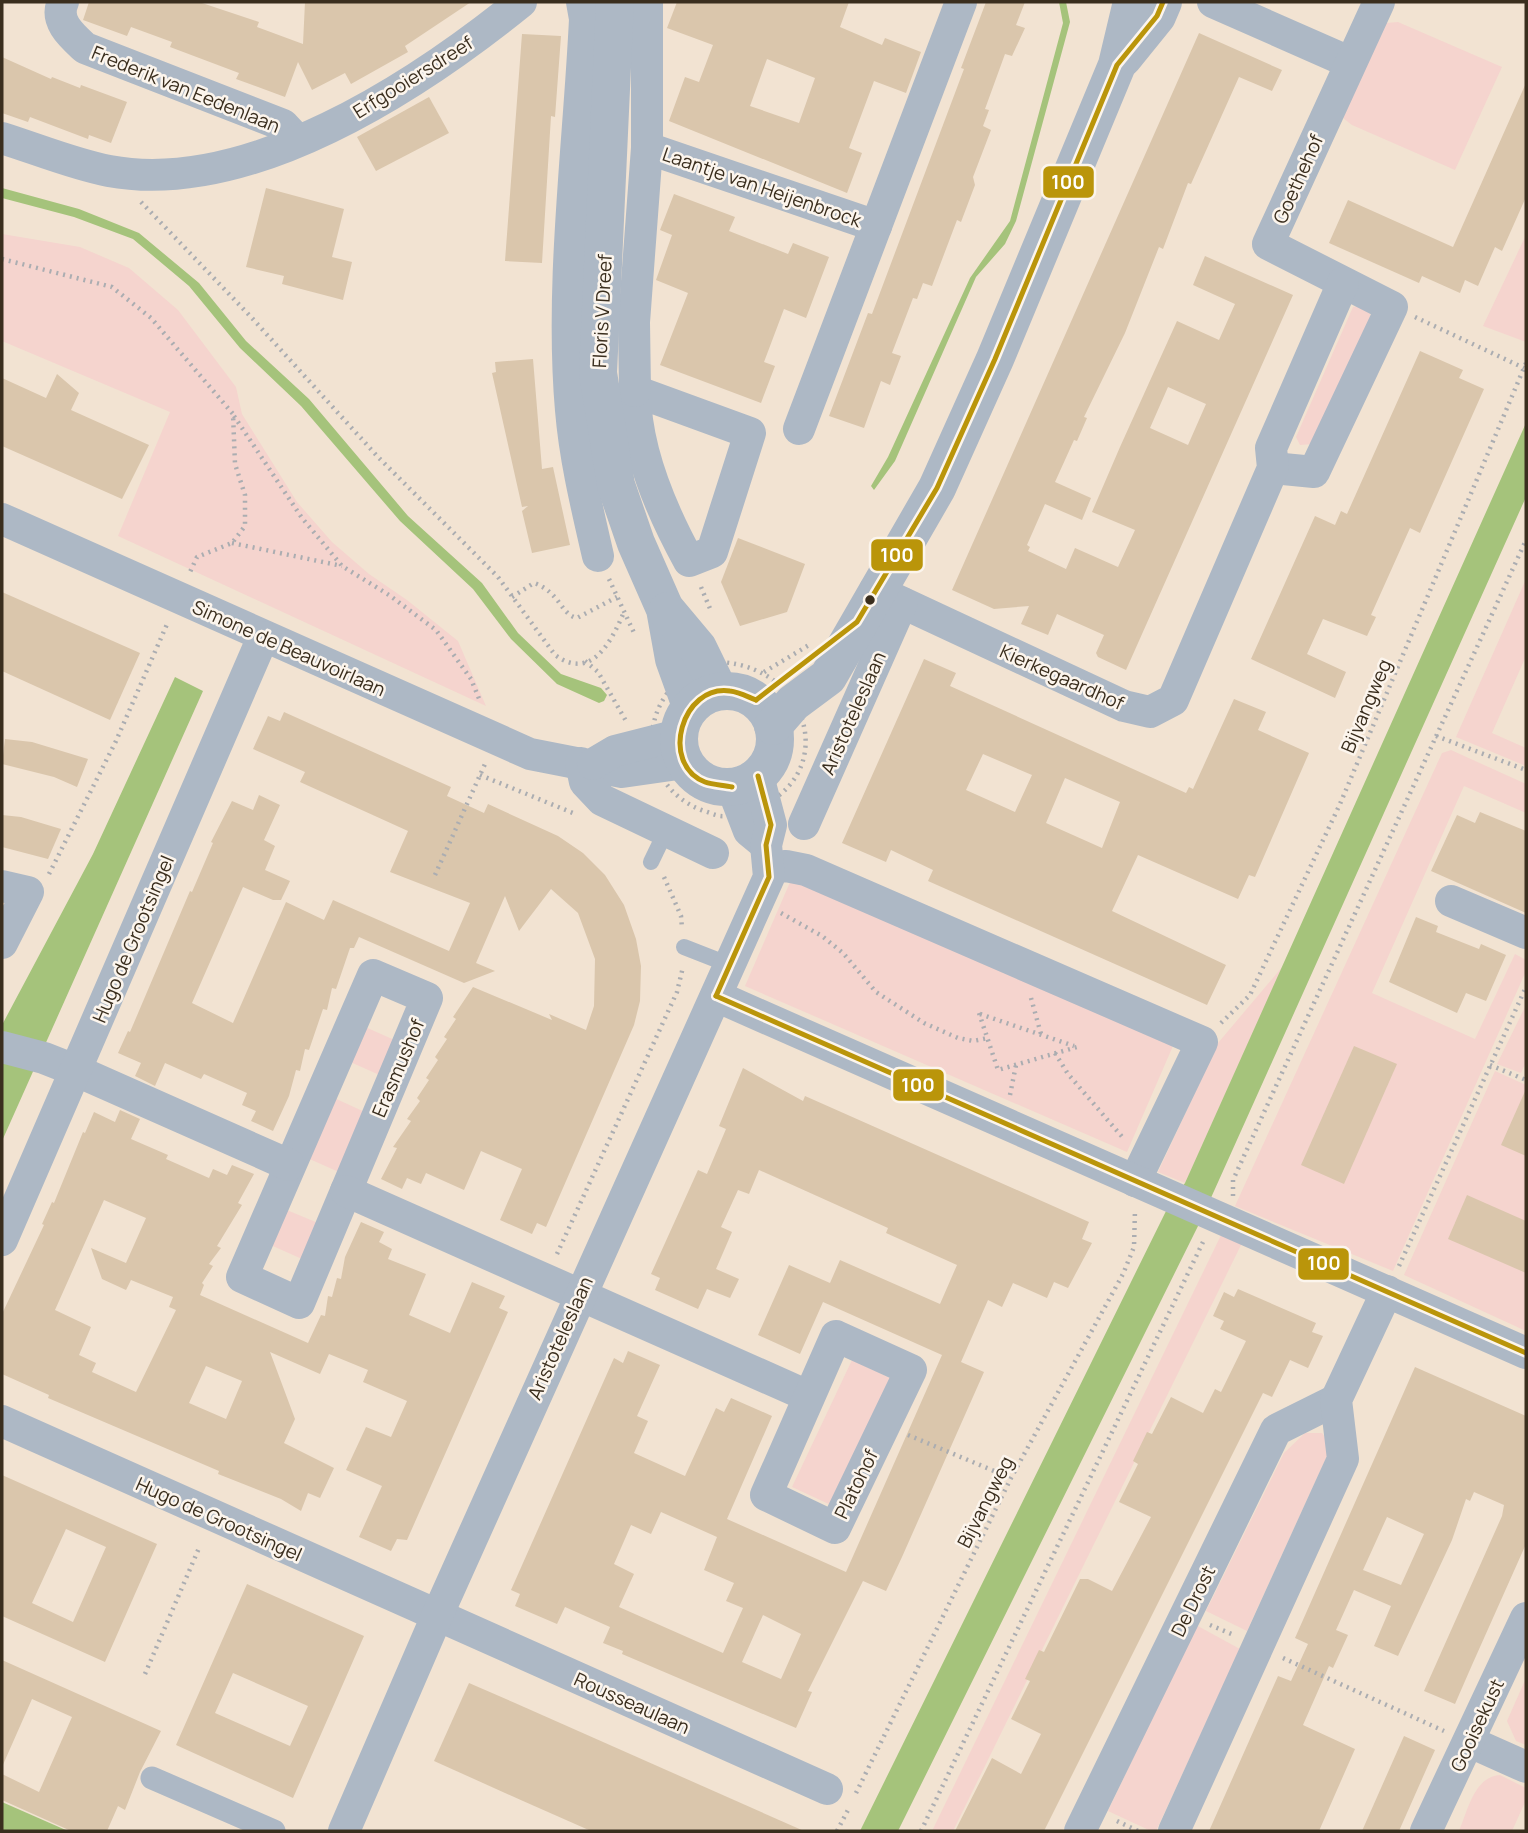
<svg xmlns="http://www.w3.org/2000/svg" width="1528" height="1833" viewBox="0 0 1528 1833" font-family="Manrope,sans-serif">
  <rect width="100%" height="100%" fill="#f2e3d2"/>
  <g fill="#f5d4ce">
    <path d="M1398 22 1502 67 1455 170 1352 125 1343 118 1386 23Z"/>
    <path d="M2 234 80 247 129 268 178 310 236 387 242 414 297 502 332 542 369 574 407 600 458 641 486 706 118 536 170 412 2 341Z"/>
    <path d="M1526 235V342L1483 326Z"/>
    <path d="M1361 305 1368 307 1372 320 1313 444 1300 445 1296 437 1353 307Z"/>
    <path d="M1526 579V656L1492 733 1526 748V766L1456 737Z"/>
    <path d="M1451 750 1526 784V813L1464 786 1372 993 1475 1039 1515 954 1526 960V971L1393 1271 1235 1206 1442 753Z"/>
    <path d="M794 873 1176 1039 1127 1152 745 986Z"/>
    <path d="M1283 966 1185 1183 1158 1172 1218 1043Z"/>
    <path d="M1526 1005V1062L1521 1073 1497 1064Z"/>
    <path d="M363 1026 399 1042 384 1077 348 1061Z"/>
    <path d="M1495 1071 1526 1085V1331L1404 1275Z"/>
    <path d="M332 1097 367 1113 341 1173 305 1157Z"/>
    <path d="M282 1208 318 1223 302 1259 266 1243Z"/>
    <path d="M1223 1231 1243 1241 953 1831H932Z"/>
    <path d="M852 1360 892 1379 833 1506 792 1487Z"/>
    <path d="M1305 1433H1322L1327 1440V1456L1247 1631 1206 1611 1284 1453Z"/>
    <path d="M1196 1625 1240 1649 1156 1831H1151L1108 1811Z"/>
    <path d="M1526 1678V1745L1516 1741 1507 1721Z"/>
    <path d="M1500 1775 1526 1788V1800L1512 1831H1459C1468 1810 1474 1777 1500 1775Z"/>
  </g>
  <g fill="#a5c37b">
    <path d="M1059 2H1066L1070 22 1016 221 1005 244 976 277 895 461 874 490 871 486 888 457 970 278 1010 221 1063 23Z"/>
    <path d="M2 188 79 209 139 233 199 283 246 341 309 399 408 516 482 583 518 633 561 674 601 688 607 695 604 701 599 703 557 684 511 639 473 589 400 521 301 406 240 348 189 286 133 239 74 217 2 198Z"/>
    <path d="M1526 423V497L1201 1220 898 1831H860L1169 1205 1185 1183Z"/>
    <path d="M175 677 203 691 2 1141V1025L93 854Z"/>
    <path d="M2 1802 68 1831H2Z"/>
  </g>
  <g fill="#dac6ac" fill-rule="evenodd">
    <path d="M89 2H199L259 22 257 27 303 44 305 2H471L405 46 408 52 351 84 345 73 312 90 298 62 285 97 236 79 239 73 170 47 172 42 131 27 127 36 83 20Z"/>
    <path d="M677 2H849L840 27 882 45 885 38 921 52 906 93 874 81 849 148 862 153 847 193 669 121 685 77 699 82 713 45 667 28ZM767 59 815 78 799 123 750 106Z"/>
    <path d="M986 2H1025L1016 25 1025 28 1012 56 1005 54 985 109 989 110 983 126 991 130 973 177 975 185 961 222 957 220 932 286 923 283 917 299 913 298 892 353 901 356 890 385 881 381 864 428 829 416 868 313 872 314 964 69 961 68Z"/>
    <path d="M1199 33 1282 70 1272 91 1239 77 1191 184 1188 183 1163 249 1159 247 1125 333 1084 417 1087 418 1077 441 1074 440 1055 482 1091 498 1082 520 1045 504 1027 545 1030 547 1028 551 1066 569 1075 548 1118 567 1135 530 1092 512 1120 447 1177 321 1219 340 1235 304 1193 285 1205 256 1293 295 1126 670 1098 657 1096 653 1104 635 1057 614 1048 635 1021 624 1029 606 994 609 952 590ZM1168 387 1206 404 1188 445 1150 428Z"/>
    <path d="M522 34 561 36 555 117 551 116 542 263 505 261Z"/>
    <path d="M2 57 51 79 52 77 80 88 81 85 127 102 111 143 89 135 88 139 30 117 28 122 2 113Z"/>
    <path d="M1526 83V197L1502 251 1495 247 1478 286 1465 280 1460 293 1422 276 1419 283 1329 243 1348 200 1453 247Z"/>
    <path d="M429 97 449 133 376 171 357 137Z"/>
    <path d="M266 188 344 209 332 257 352 262 343 300 282 284 284 276 246 267Z"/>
    <path d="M674 194 735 217 729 231 788 254 793 243 829 257 806 318 784 309 764 362 775 366 761 403 660 365 688 293 656 280 672 235 660 230Z"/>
    <path d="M1420 351 1463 370 1459 378 1484 389 1420 533 1410 528 1371 615 1376 617 1367 636 1323 619 1307 654 1346 672 1335 698 1251 659 1315 516 1335 525 1341 511 1347 514Z"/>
    <path d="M533 359 542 469 553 467 570 545 532 553 522 511 528 506 522 507 492 373 496 372 495 362Z"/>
    <path d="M57 374 79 393 71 410 149 445 122 499 2 446V378L46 398Z"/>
    <path d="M738 538 805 564 787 612 740 626 721 582Z"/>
    <path d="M2 592 140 653 110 720 2 671Z"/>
    <path d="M924 659 956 673 950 686 1186 793 1189 787 1193 789 1234 699 1266 712 1258 730 1309 753 1255 877 1249 875 1238 899 1138 855 1112 911 1226 965 1207 1005 928 881 933 870 891 850 886 862 842 843ZM983 754 1032 775 1015 812 966 790ZM1065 778 1120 802 1102 848 1046 823Z"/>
    <path d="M284 712 451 787 447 796 484 813 488 804 558 836 583 853 605 875 624 905 636 939 641 966 640 1001 634 1025 546 1227 537 1223 532 1234 500 1220 522 1169 481 1151 464 1190 426 1173 421 1184 407 1178 402 1189 381 1179 397 1148 393 1147 411 1121 407 1119 420 1101 417 1098 429 1080 426 1078 438 1060 435 1057 447 1039 444 1037 456 1019 453 1017 473 987 552 1020 549 1014 586 1030 594 1006 595 959 578 913 551 889 519 931 505 896 476 963 495 971 464 983 359 937 354 948H350L336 989 332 988 327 1010 323 1009 309 1050 305 1049 300 1071 296 1070 289 1096 273 1131 251 1121 256 1111 242 1105 247 1093 204 1074 201 1079 165 1063 155 1086 135 1076 141 1063 118 1053 128 1031 130 1032 190 891 192 892 213 843 211 842 232 801 253 810 259 795 280 805 264 840 275 846 265 870 290 881 281 900H273L243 887 192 1003 233 1023 286 902 324 920 333 900 449 951 470 903 390 872 408 831 300 782 305 772 253 749 268 716 280 721Z"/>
    <path d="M5 739 32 742 88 759 77 787 54 777 2 764Z"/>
    <path d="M1480 812 1526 831V913L1431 871 1457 815 1475 823Z"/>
    <path d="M2 815 21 817 61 829 48 859 2 847Z"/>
    <path d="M1416 917 1438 926 1436 932 1479 949 1481 944 1506 955 1486 1001 1466 993 1457 1013 1389 982Z"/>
    <path d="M1354 1046 1397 1064 1344 1184 1301 1165Z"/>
    <path d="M743 1068 803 1101 805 1096 1089 1222 1082 1239 1092 1243 1068 1288 1054 1282 1047 1298 1013 1283 1002 1307 988 1300 961 1362 984 1372 902 1557 886 1591 863 1581 808 1691 812 1692 796 1728 622 1654 623 1651 603 1643 610 1627 565 1607 557 1624 515 1606 520 1594 511 1590 614 1358 623 1363 628 1351 660 1365 637 1416 648 1421 634 1453 685 1476 716 1408 724 1412 731 1398 772 1416 727 1519 846 1572 942 1355 823 1302 800 1354 758 1335 789 1265 830 1283 840 1260 940 1304 957 1265 886 1233 888 1228 759 1170 749 1194 738 1190 721 1227 732 1232 716 1269 739 1279 730 1298 707 1289 698 1309 655 1290 660 1278 651 1274 698 1170 707 1174 726 1129 719 1126ZM661 1512 717 1537 704 1570 734 1583 726 1601 743 1608 723 1653 619 1607 634 1574 614 1564 631 1525 651 1534ZM763 1615 801 1634 781 1679 742 1662Z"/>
    <path d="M1526 1089V1156L1501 1145Z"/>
    <path d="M120 1110 140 1119 131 1139 168 1155 166 1159 209 1178 213 1169 227 1175 232 1165 254 1174 238 1203 242 1205 217 1246 221 1248 209 1264 213 1266 202 1283 204 1285 200 1295 308 1343 321 1315 325 1316 328 1296 332 1297 337 1278 341 1279 345 1257 361 1222 384 1232 379 1242 392 1249 388 1259 426 1274 409 1315 450 1333 472 1282 505 1296 499 1308 508 1312 407 1540 397 1539 391 1551 359 1537 382 1486 346 1470 366 1427 391 1437 407 1401 363 1382 368 1370 329 1354 320 1374 270 1352 295 1419 284 1443 334 1468 320 1498 308 1493 301 1511 281 1499 218 1474 219 1471 48 1398 49 1395 2 1374V1314L44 1225 42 1224 52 1202 54 1203 83 1132 85 1133 94 1112 115 1122ZM104 1200 146 1218 126 1263 91 1248 102 1279 126 1290 131 1280 173 1297 169 1307 176 1310 136 1392 92 1372 96 1363 79 1355 91 1327 55 1310ZM206 1366 242 1381 226 1419 189 1403Z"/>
    <path d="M1467 1195 1526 1221V1273L1448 1239Z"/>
    <path d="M1238 1289 1316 1323 1312 1332 1323 1336 1308 1368 1290 1360 1272 1397 1263 1393 1044 1831H955L992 1758 1021 1774 1041 1734 1011 1719 1030 1681 1025 1679 1039 1650 1044 1652 1080 1579H1088L1112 1591 1151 1517 1119 1502 1138 1464 1133 1461 1147 1432 1152 1434 1171 1397 1203 1413 1215 1389 1221 1392 1246 1341 1220 1329 1224 1321 1213 1316 1224 1292 1234 1297Z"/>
    <path d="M1415 1367 1526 1416V1544L1472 1665 1455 1704 1424 1691 1502 1516 1504 1505 1474 1492 1470 1501 1466 1499 1452 1540 1398 1656 1374 1646 1391 1606 1354 1590 1336 1630 1348 1635 1333 1668 1329 1666 1303 1725 1355 1749 1319 1831H1209L1278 1676 1291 1681 1308 1644 1295 1638ZM1387 1517 1424 1534 1401 1585 1363 1570Z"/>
    <path d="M2 1475 157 1544 105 1662 2 1616ZM66 1529 106 1547 73 1622 32 1603Z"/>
    <path d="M247 1584 364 1636 293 1798 176 1745ZM233 1673 308 1706 290 1746 215 1713Z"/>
    <path d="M2 1660 161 1731 140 1772 125 1810 118 1806 107 1831H71L2 1800V1774L39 1792 72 1717 32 1699 2 1767Z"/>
    <path d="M469 1683 515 1703 804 1831H591L523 1801 434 1761Z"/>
    <path d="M1404 1736 1435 1750 1426 1770 1399 1831H1362Z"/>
  </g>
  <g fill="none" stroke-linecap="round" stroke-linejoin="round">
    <g stroke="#abadb1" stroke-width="4.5" stroke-dasharray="2 5" stroke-linecap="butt">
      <path d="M141 202 251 317 378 457 498 577 555 655C592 682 612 640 624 612"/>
      <path d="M2 259 112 287 151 318 233 414 235 464 245 495V526L232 543 197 557 190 572"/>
      <path d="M1415 317 1524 368"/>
      <path d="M234 416 302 518 342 566 389 595 436 630 471 679 480 701"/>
      <path d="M232 543 342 566"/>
      <path d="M609 579 635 635"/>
      <path d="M701 587 711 611"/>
      <path d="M512 597 534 583C560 592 561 615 577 618L617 597"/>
      <path d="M585 661 598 672 626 721"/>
      <path d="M720 662C823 668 843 801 725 816 718 817 711 813 704 811 628 784 637 677 720 662Z"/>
      <path d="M764 672 809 645"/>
      <path d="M1436 736 1526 770"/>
      <path d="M480 775 573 813"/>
      <path d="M49 874 116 741 168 622"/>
      <path d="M435 875 485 764"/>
      <path d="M664 877 681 916 682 928"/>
      <path d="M781 913 822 936 843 953 876 992 924 1023 958 1038 973 1041 988 1038"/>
      <path d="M1031 998 1041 1034"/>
      <path d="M979 1013 998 1070 1077 1047"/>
      <path d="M980 1014 1074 1046"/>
      <path d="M1221 1023 1250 995 1340 804 1526 363"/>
      <path d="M1055 1053 1068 1074 1124 1139"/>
      <path d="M1490 1065 1526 1080"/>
      <path d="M1010 1095 1016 1065"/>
      <path d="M1233 1196V1180L1526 540"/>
      <path d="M557 1254 677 992 683 967"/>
      <path d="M1399 1266 1526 987"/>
      <path d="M908 1435 1011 1478"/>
      <path d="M1210 1625 1234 1635"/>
      <path d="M1283 1658 1444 1731"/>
      <path d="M145 1674 199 1548"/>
      <path d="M856 1793 1011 1478 1123 1274 1134 1247 1135 1210"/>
      <path d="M1117 1821 1138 1831"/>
      <path d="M837 1831 848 1810"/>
      <path d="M921 1831 1203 1242"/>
    </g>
    <g stroke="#adb8c5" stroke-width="16">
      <path d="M651 862 666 831"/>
      <path d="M684 947 730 965"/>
    </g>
    <path stroke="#adb8c5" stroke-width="23" d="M152 1778 274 1831"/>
    <g stroke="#adb8c5" stroke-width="32">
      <path d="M63 2C54 21 72 36 85 48L283 125 297 140"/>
      <path d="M582 2 585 19C579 145 560 285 571 410 575 459 587 508 598 556"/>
      <path d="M1213 2 1349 62"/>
      <path d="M2 138C37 149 73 164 109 171 249 197 417 86 521 2"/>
      <path d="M647 148 876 226"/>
      <path d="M635 391 750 433 712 552 689 561C661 510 635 450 635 391Z"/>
      <path d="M635 391 634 322 647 148V2"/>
      <path d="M799 429 961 2"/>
      <path d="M1273 468 1314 472 1392 307 1268 244 1379 2"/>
      <path d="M2 519 530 754 622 772 685 763"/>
      <path d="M875 590 1124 706 1150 712 1173 700 1273 468 1271 448 1343 283"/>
      <path d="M581 763 585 782 602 800 713 853"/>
      <path d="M593 764 615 751 678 735"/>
      <path d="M732 787 749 831 766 845"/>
      <path d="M804 824 902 603"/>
      <path d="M769 868 786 866 806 870 1202 1042 1135 1181"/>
      <path d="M2 886 28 892 2 943"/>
      <path d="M1451 901 1526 933"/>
      <path d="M373 975 427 998 299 1303 242 1277Z"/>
      <path d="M716 996 1526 1353"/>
      <path d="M2 1047 44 1058 77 1071 289 1165"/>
      <path d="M346 1191 808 1396"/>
      <path d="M2 1240 263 637"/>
      <path d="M836 1336 911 1370 835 1528 766 1495Z"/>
      <path d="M2 1421 827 1789"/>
      <path d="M1470 1742 1526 1767"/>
      <path d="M344 1831 437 1616 769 877 766 845 771 825 758 776"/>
      <path d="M1080 1831 1276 1430 1336 1400"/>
      <path d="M1174 1831 1343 1459 1336 1400 1387 1291"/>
      <path d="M1426 1831 1526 1618"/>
    </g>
    <g stroke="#adb8c5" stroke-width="38">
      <path d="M615 2 598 373 616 485 636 543 665 609 674 659 691 706"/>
      <path d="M1123 58 1157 16 1163 2"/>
      <path d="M667 611 698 648 719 691"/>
      <circle cx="727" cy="739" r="48"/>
      <path d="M773 726 793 703 828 677 937 488 995 359 1117 65 1132 2"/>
    </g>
    <defs>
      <g id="bus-1">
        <path d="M756 700 857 622 937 488 995 359 1117 65 1157 16 1163 2"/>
        <path d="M732 787C724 785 713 785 705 782 659 764 682 684 730 691 739 692 748 697 756 700"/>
        <path d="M716 996 1526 1353"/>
        <path d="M716 996 769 877 766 845 771 825 758 776"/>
      </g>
    </defs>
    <use href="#bus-1" stroke="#fcf5ed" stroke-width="10"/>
    <use href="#bus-1" stroke="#ba950a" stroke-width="5"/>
  </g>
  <circle fill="#3a2e1e" stroke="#fcf5ed" stroke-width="2.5" cx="870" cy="600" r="6"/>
  <g text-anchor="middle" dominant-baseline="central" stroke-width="5" stroke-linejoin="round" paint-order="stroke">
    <g font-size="19" fill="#3a2e1e" stroke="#fcf5ed">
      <text transform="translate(413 77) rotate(-32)">Erfgooiersdreef</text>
      <text transform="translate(186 89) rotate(22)">Frederik van Eedenlaan</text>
      <text transform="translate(1298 179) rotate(-66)">Goethehof</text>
      <text transform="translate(762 187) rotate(19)">Laantje van Heijenbrock</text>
      <text transform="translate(602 311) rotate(-87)">Floris V Dreef</text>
      <text transform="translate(289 648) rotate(24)">Simone de Beauvoirlaan</text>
      <text transform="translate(1062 677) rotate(24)">Kierkegaardhof</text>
      <text transform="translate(1366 706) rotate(-67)">Bijvangweg</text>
      <text transform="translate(853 713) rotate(-66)">Aristoteleslaan</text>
      <text transform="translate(133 939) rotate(-67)">Hugo de Grootsingel</text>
      <text transform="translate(398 1068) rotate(-67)">Erasmushof</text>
      <text transform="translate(560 1338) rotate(-66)">Aristoteleslaan</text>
      <text transform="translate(856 1484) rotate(-64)">Platohof</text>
      <text transform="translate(985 1502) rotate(-63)">Bijvangweg</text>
      <text transform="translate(219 1519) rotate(24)">Hugo de Grootsingel</text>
      <text transform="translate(1193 1601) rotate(-64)">De Drost</text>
      <text transform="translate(632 1703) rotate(24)">Rousseaulaan</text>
      <text transform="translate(1477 1725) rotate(-65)">Gooisekust</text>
    </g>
  </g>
  <g stroke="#fcf5ed" stroke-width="2.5">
    <rect x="1042" y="165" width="53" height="34" rx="7" fill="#ba950a"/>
    <rect x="870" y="538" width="54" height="34" rx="7" fill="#ba950a"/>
    <rect x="892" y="1068" width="53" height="34" rx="7" fill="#ba950a"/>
    <rect x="1297" y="1247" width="53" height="34" rx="7" fill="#ba950a"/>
  </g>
  <g font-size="19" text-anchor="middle" font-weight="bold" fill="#fff">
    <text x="1068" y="189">100</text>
    <text x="897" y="562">100</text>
    <text x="918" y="1092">100</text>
    <text x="1324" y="1270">100</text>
  </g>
  <rect width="1528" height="1833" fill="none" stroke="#3a2e1e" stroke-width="7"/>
</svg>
